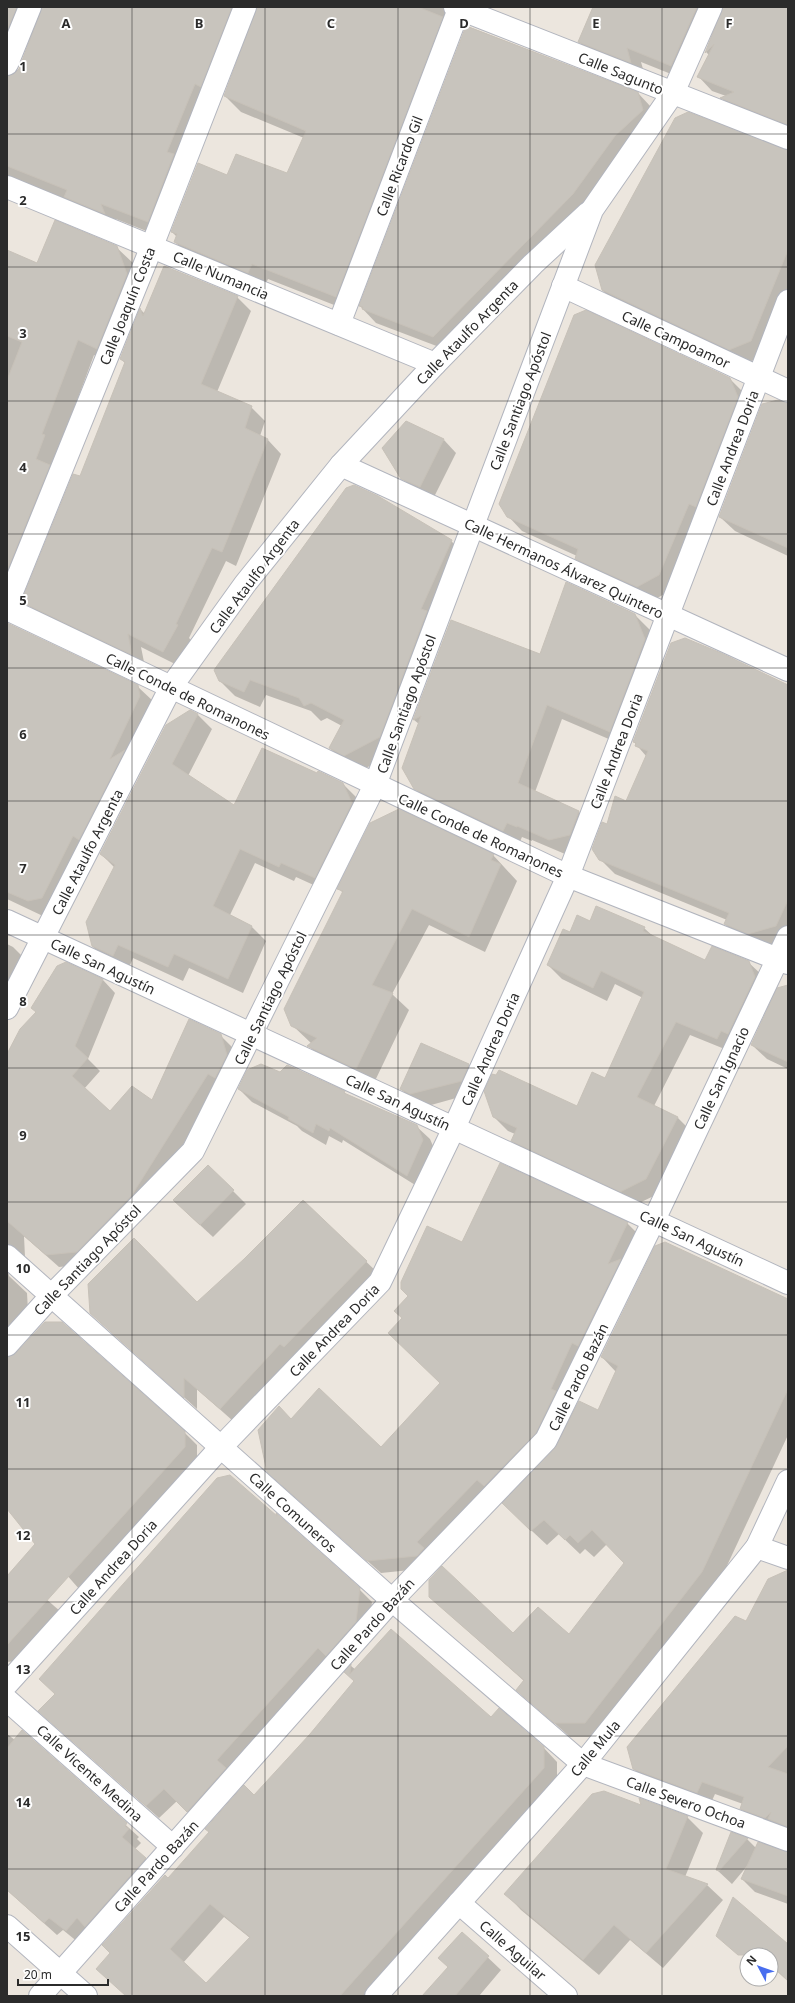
<svg xmlns="http://www.w3.org/2000/svg" width="795" height="2003" viewBox="0 0 795 2003" font-family="'Noto Sans',sans-serif">
  <rect width="100%" height="100%" fill="#ece6de"/>
  <g fill="#0003" fill-rule="evenodd">
    <path d="M7 7H458L352 312 268 279 264 288 191 258 175 242 177 237 172 232 228 176 287 175 304 138 241 112 225 96 258 11 253 14 164 238 116 219 120 229 82 213 68 200 7 176ZM43 11 19 70 11 76 34 19 39 13Z"/>
    <path d="M594 7H788V133L736 112 722 98 726 96 712 91 698 76 709 55 706 52 724 9 718 12 686 80 641 62 645 76 594 56 579 42Z"/>
    <path d="M467 26 638 93 651 107 587 207 447 350 376 323 360 306Z"/>
    <path d="M788 151V300L766 355 744 364 617 305 602 290Z"/>
    <path d="M116 247 133 263 143 290 113 364 94 355 7 588V252L37 264Z"/>
    <path d="M237 297 251 311 217 392 251 407 265 421 260 436 268 440 281 454 236 566 226 561 189 638 191 640 177 665 141 647 145 667 43 619 29 605 126 364 121 359 141 310 145 314Z"/>
    <path d="M730 379 744 393 673 589 652 601 590 572 576 558 577 556 522 531 508 516Z"/>
    <path d="M788 406V556L735 531 720 517Z"/>
    <path d="M444 440 456 453 433 499 415 491 402 478Z"/>
    <path d="M451 541 467 556 395 753 360 771 346 764 330 748 342 726 327 718 321 721 311 711 266 695 260 707 235 696 219 680Z"/>
    <path d="M635 615 650 630 660 655 625 746 562 719 535 792 579 812 594 827 565 854 532 840V841L522 837 518 846 430 804 415 788 419 724 414 720 451 621 540 655Z"/>
    <path d="M7 627 137 686 154 702 45 917 7 899Z"/>
    <path d="M788 686V941L763 948 739 939 725 924 727 920 615 874 600 859 607 826 627 803 646 756 634 742Z"/>
    <path d="M190 711 198 715 212 729 188 776 234 806 317 775 342 783 357 798 329 892 296 877 294 881 255 863 230 915 251 926 266 941 243 993 189 968 183 981 133 958 128 970 107 961 92 946 115 868 101 854Z"/>
    <path d="M493 855 517 881 485 952 429 925 392 994 409 1010 373 1085 325 1063 309 1046 312 1044 292 1025 343 893 339 889Z"/>
    <path d="M591 922 644 928 654 937 706 961 748 962 763 976 732 1052 690 1035 654 1106 678 1118 692 1132 660 1193 635 1205 526 1155 512 1141 515 1134 508 1131 493 1116 497 1077 577 1107 606 1080 643 998 615 984 607 1001 562 979 548 965 570 933Z"/>
    <path d="M7 944 13 947 26 960 7 992Z"/>
    <path d="M66 963 103 980 115 993 88 1059 100 1071 84 1089 110 1112 153 1102 220 1035 233 1048 220 1085 144 1208 89 1264 59 1267 24 1236 25 1257 7 1267 9 1276 27 1293 29 1328 7 1355V1358L184 1432 197 1445V1460L80 1590 7 1507V1087L37 1012Z"/>
    <path d="M788 986V1069L767 1059 752 1045Z"/>
    <path d="M421 1044 469 1065 482 1077 474 1093 424 1107 414 1102 401 1089Z"/>
    <path d="M288 1066 344 1092 348 1096 416 1126 430 1139 436 1153 420 1188 343 1140 342 1143 329 1136 326 1145 302 1131 297 1126 252 1102 239 1089 280 1073Z"/>
    <path d="M208 1166 246 1204 213 1237 187 1213Z"/>
    <path d="M303 1201 379 1274 297 1358 294 1356 233 1421 197 1389V1409L91 1313 197 1303 245 1260Z"/>
    <path d="M627 1223 640 1236 568 1405 430 1568 381 1573 282 1485 291 1420 381 1449 442 1384 403 1319 463 1244Z"/>
    <path d="M788 1300V1435L717 1587 600 1737H570L517 1690 524 1681 430 1597 513 1634 570 1635 625 1563 607 1544 594 1557 585 1549 580 1554 559 1534 547 1545 518 1518 598 1411 616 1372 602 1357Z"/>
    <path d="M13 1570 61 1612 16 1661 7 1662V1576Z"/>
    <path d="M788 1577V1834L754 1821 741 1809 743 1804 715 1794 710 1805 647 1782 634 1769 746 1623Z"/>
    <path d="M359 1589 372 1602 368 1634 200 1823 177 1801 159 1818 39 1711Z"/>
    <path d="M351 1666 356 1670 492 1719 544 1748 557 1762V1782L365 1996H127L168 1879 254 1796 311 1735 355 1682 346 1672ZM224 1917 250 1938 206 1985 183 1963Z"/>
    <path d="M22 1731 139 1837 137 1839 141 1843 135 1849 158 1871 79 1943 63 1930 57 1935 7 1890V1734L15 1740Z"/>
    <path d="M687 1817 703 1833 685 1877 707 1885 723 1900 663 1968 630 1940 599 1975 521 1910 506 1894Z"/>
    <path d="M731 1833 747 1839 756 1848 788 1853V1904L755 1892 742 1879 748 1865 732 1884 717 1870Z"/>
    <path d="M462 1933 501 1970 479 1996H423L449 1968Z"/>
    <path d="M788 1946V1981L771 1966V1955H758Z"/>
  </g>
  <g fill="#c8c4bd" stroke="#c7c1b8" fill-rule="evenodd">
    <path d="M7 7H17L7 31Z"/>
    <path d="M42 7H232L201 87 195 84 167 152 174 154 148 222 101 204 105 214 64 197 67 190 7 166V76L14 74 19 69Z"/>
    <path d="M257 7H418L443 17 336 297 252 264 248 273 174 242 177 234 171 232 198 163 227 175 236 154 287 173 306 131 224 96Z"/>
    <path d="M593 7H697L671 66 627 48 631 63 578 42Z"/>
    <path d="M723 7H788V125L720 98 734 92 697 77 714 44 705 53Z"/>
    <path d="M466 26 638 92 643 110 615 136 573 194 433 337 362 309 363 307 359 306Z"/>
    <path d="M688 112 788 150V250L751 341 729 350 602 290 595 265 675 118Z"/>
    <path d="M55 220 117 246 127 274 97 349 78 340 42 434 45 435 36 459 50 465 7 571V380L22 342 7 336V250L37 263Z"/>
    <path d="M164 266 238 296 201 384 252 406 245 428 268 439 222 552 212 548 176 624 178 625 163 652 128 634 132 655 21 602 73 474 80 476 125 362 120 359 140 308 143 316Z"/>
    <path d="M586 310 730 378 738 397 696 507 689 504 659 575 637 587 575 559 578 549 507 517 499 504 574 315Z"/>
    <path d="M778 400 788 403V548L719 517 762 404Z"/>
    <path d="M406 421 444 439 420 487 401 479 382 448Z"/>
    <path d="M354 485 378 496 452 540 421 609 427 611 380 737 344 756 329 748 344 720 311 703 304 706 299 698 250 680 244 692 219 681 214 670 346 488Z"/>
    <path d="M566 582 635 614 645 639 610 732 547 705 518 783 579 811 570 835 549 840 517 826V827L507 823 503 831 414 789 402 768 421 716 413 720 451 620 540 654Z"/>
    <path d="M7 623 138 685 140 696 110 759 125 750 79 840 73 836 42 898 28 901 7 892Z"/>
    <path d="M685 638 721 653 788 685V900L776 926 748 934 724 924 729 913 599 860 592 849 602 822 607 824 615 796 626 801 648 751 635 746 636 743 633 742 671 643Z"/>
    <path d="M190 710 198 714 172 764 234 805 262 748 317 773 318 771 343 783 352 803 315 878 281 863 279 867 240 849 213 906 252 926 228 979 174 954 168 967 118 945 113 956 92 946 86 922 115 865 100 854 166 725Z"/>
    <path d="M399 809 494 854 491 860 501 864 469 937 412 909 372 985 393 993 356 1069 307 1046 317 1038 291 1026 284 1009 343 891 337 889 370 823Z"/>
    <path d="M596 906 645 927 643 931 705 960 712 946 749 961 755 977 728 1034 721 1031 717 1039 676 1022 637 1097 678 1117 646 1179 620 1192 511 1141 517 1128 493 1117 484 1091 492 1074 496 1075 499 1070 577 1106 592 1072 605 1078 644 992 601 971 593 988 547 965 563 929 570 932 577 915 590 921Z"/>
    <path d="M66 962 103 979 75 1046 88 1058 72 1076 110 1111 132 1086 152 1100 189 1019 221 1034 227 1055 215 1078 208 1074 132 1195 77 1252 46 1255 7 1221V1054L20 1029 36 1012 31 1008 57 966Z"/>
    <path d="M788 985V1062L751 1045 777 988Z"/>
    <path d="M421 1043 469 1064 462 1081 410 1094 400 1089Z"/>
    <path d="M261 1064 280 1072 287 1065 345 1091 344 1093 417 1125 423 1140 407 1176 330 1128 329 1131 316 1124 313 1133 288 1119 289 1117 238 1089 247 1070Z"/>
    <path d="M500 1163 628 1222 608 1264 621 1259 578 1346 572 1343 551 1389 556 1391 536 1433 484 1486 477 1480 417 1542 424 1548 417 1556 367 1561 267 1472 258 1430 279 1406 291 1419 319 1388 381 1447 440 1383 388 1333 402 1318 394 1311 408 1296 401 1289V1282L427 1226 462 1242Z"/>
    <path d="M208 1165 234 1190 200 1225 173 1200Z"/>
    <path d="M303 1200 367 1261 284 1347 280 1344 220 1409 184 1378V1398L90 1313 88 1284 134 1238 197 1302 244 1259Z"/>
    <path d="M665 1242 788 1299V1389L702 1572 585 1723H554L516 1690 524 1680 429 1597V1580L442 1566 513 1633 538 1607 569 1634 624 1563 592 1530 578 1543 570 1535 565 1540 544 1520 531 1531 502 1503 555 1448 579 1401 598 1410 618 1366 601 1357 655 1246Z"/>
    <path d="M45 1322H62L185 1431V1447L7 1645V1576L35 1544 7 1509V1357L16 1353Z"/>
    <path d="M230 1475 277 1516 276 1513 360 1588 356 1622 326 1656 318 1648 217 1760 226 1768 187 1812 164 1789 146 1806 38 1711 55 1694 39 1679 217 1478Z"/>
    <path d="M788 1570V1746L768 1767 788 1774V1827L768 1819 771 1812 765 1818 740 1809 744 1797 702 1782 697 1793 633 1769 627 1747 735 1616 746 1621 768 1579Z"/>
    <path d="M391 1629 491 1717 499 1708 544 1747V1768L340 1996H126L96 1969 110 1953 102 1945 165 1875 168 1878 185 1859 209 1832 205 1829 244 1785 254 1795 310 1734 354 1681 344 1672 351 1664 350 1674ZM210 1904 250 1937 206 1983 170 1949Z"/>
    <path d="M22 1730 127 1823 125 1826 129 1829 122 1837 146 1858 85 1927 77 1918 66 1931 49 1918 44 1923 7 1890V1748Z"/>
    <path d="M604 1791 641 1805 639 1798 688 1816 666 1869 708 1884 646 1953 614 1925 583 1960 504 1894 592 1794Z"/>
    <path d="M731 1832 748 1838 719 1871 716 1870Z"/>
    <path d="M758 1842 788 1852V1896L741 1879Z"/>
    <path d="M733 1897 788 1944V1981L771 1965V1955H738L716 1936Z"/>
    <path d="M462 1932 489 1956 455 1996H422L448 1967 438 1958Z"/>
  </g>
  <g fill="none" stroke-linecap="round" stroke-linejoin="round">
    <defs>
      <g id="street">
        <path d="M455 7 788 138"/>
        <path d="M7 64 30 7"/>
        <path d="M7 187 435 364"/>
        <path d="M563 286 788 391"/>
        <path d="M339 324 459 9"/>
        <path d="M341 465 788 670"/>
        <path d="M7 604 152 246 245 7"/>
        <path d="M7 609 568 876 788 963"/>
        <path d="M7 921 788 1283"/>
        <path d="M7 1008 171 687 245 584 341 465 435 364 533 264 588 213"/>
        <path d="M7 1256 392 1600 583 1764 788 1840"/>
        <path d="M7 1345 52 1295 193 1151 375 785 592 210 673 93 711 7"/>
        <path d="M757 1547 788 1558"/>
        <path d="M7 1684 221 1447 380 1282 454 1128 568 876 788 301"/>
        <path d="M7 1700 173 1847"/>
        <path d="M459 1903 566 1996"/>
        <path d="M7 1926 86 1996"/>
        <path d="M40 1996 392 1600 546 1440 654 1220 788 937"/>
        <path d="M376 1996 583 1764 757 1547 788 1481"/>
      </g>
    </defs>
    <use href="#street" stroke="#b2b5be" stroke-width="24"/>
    <use href="#street" stroke="#fff" stroke-width="22"/>
  </g>
  <path fill="none" stroke="#2b2b2b" stroke-width="1" stroke-opacity="0.55" d="M132 7V1996M265 7V1996M398 7V1996M530 7V1996M662 7V1996M7 134H788M7 267H788M7 401H788M7 534H788M7 668H788M7 801H788M7 935H788M7 1068H788M7 1202H788M7 1335H788M7 1469H788M7 1602H788M7 1736H788M7 1869H788"/>
  <g text-anchor="middle" dominant-baseline="central" stroke-width="4" stroke-linejoin="round" paint-order="stroke">
    <g font-size="14" fill="#2b2b2b" stroke="#fff">
      <text transform="translate(621 73) rotate(22)">Calle Sagunto</text>
      <text transform="translate(399 166) rotate(-69)">Calle Ricardo Gil</text>
      <text transform="translate(221 275) rotate(23)">Calle Numancia</text>
      <text transform="translate(127 306) rotate(-68)">Calle Joaquín Costa</text>
      <text transform="translate(467 332) rotate(-46)">Calle Ataulfo Argenta</text>
      <text transform="translate(676 339) rotate(25)">Calle Campoamor</text>
      <text transform="translate(520 401) rotate(-69)">Calle Santiago Apóstol</text>
      <text transform="translate(732 448) rotate(-69)">Calle Andrea Doria</text>
      <text transform="translate(564 568) rotate(25)">Calle Hermanos Álvarez Quintero</text>
      <text transform="translate(254 576) rotate(-53)">Calle Ataulfo Argenta</text>
      <text transform="translate(188 696) rotate(26)">Calle Conde de Romanones</text>
      <text transform="translate(406 704) rotate(-70)">Calle Santiago Apóstol</text>
      <text transform="translate(616 751) rotate(-69)">Calle Andrea Doria</text>
      <text transform="translate(481 835) rotate(25)">Calle Conde de Romanones</text>
      <text transform="translate(87 852) rotate(-63)">Calle Ataulfo Argenta</text>
      <text transform="translate(103 966) rotate(25)">Calle San Agustín</text>
      <text transform="translate(270 998) rotate(-64)">Calle Santiago Apóstol</text>
      <text transform="translate(490 1049) rotate(-66)">Calle Andrea Doria</text>
      <text transform="translate(721 1078) rotate(-65)">Calle San Ignacio</text>
      <text transform="translate(398 1102) rotate(25)">Calle San Agustín</text>
      <text transform="translate(692 1238) rotate(25)">Calle San Agustín</text>
      <text transform="translate(87 1260) rotate(-46)">Calle Santiago Apóstol</text>
      <text transform="translate(334 1330) rotate(-46)">Calle Andrea Doria</text>
      <text transform="translate(578 1377) rotate(-64)">Calle Pardo Bazán</text>
      <text transform="translate(293 1512) rotate(42)">Calle Comuneros</text>
      <text transform="translate(113 1567) rotate(-48)">Calle Andrea Doria</text>
      <text transform="translate(372 1624) rotate(-48)">Calle Pardo Bazán</text>
      <text transform="translate(595 1748) rotate(-50)">Calle Mula</text>
      <text transform="translate(90 1773) rotate(42)">Calle Vicente Medina</text>
      <text transform="translate(686 1802) rotate(20)">Calle Severo Ochoa</text>
      <text transform="translate(156 1866) rotate(-48)">Calle Pardo Bazán</text>
      <text transform="translate(513 1950) rotate(41)">Calle Aguilar</text>
    </g>
  </g>
  <g font-size="13" text-anchor="middle" font-weight="bold" fill="#2b2b2b" stroke="#fff" stroke-width="4" stroke-linejoin="round" paint-order="stroke">
    <text x="66" y="28">A</text>
    <text x="199" y="28">B</text>
    <text x="331" y="28">C</text>
    <text x="464" y="28">D</text>
    <text x="596" y="28">E</text>
    <text x="729" y="28">F</text>
    <text x="23" y="71">1</text>
    <text x="23" y="205">2</text>
    <text x="23" y="338">3</text>
    <text x="23" y="472">4</text>
    <text x="23" y="605">5</text>
    <text x="23" y="739">6</text>
    <text x="23" y="873">7</text>
    <text x="23" y="1006">8</text>
    <text x="23" y="1140">9</text>
    <text x="23" y="1273">10</text>
    <text x="23" y="1407">11</text>
    <text x="23" y="1540">12</text>
    <text x="23" y="1674">13</text>
    <text x="23" y="1807">14</text>
    <text x="23" y="1941">15</text>
  </g>
  <rect width="795" height="2003" fill="none" stroke="#2b2b2b" stroke-width="16"/>
  <g transform="translate(759 1967) rotate(311)"><circle r="19" fill="#ffffff" stroke="#aaaaaa"/>
  <path d="M0-3L7 15L0 10L-7 15Z" fill="#486eef"/>
  <text y="-6" font-size="11" font-weight="bold" text-anchor="middle" fill="#2b2b2b">N</text>
  </g>
  <path d="M18 1979v6h90v-6" fill="none" stroke="#2b2b2b" stroke-width="2"/>
  <text x="24" y="1979" font-size="12" fill="#2b2b2b" stroke="#ffffff" stroke-width="3" paint-order="stroke">20 m</text>
</svg>
